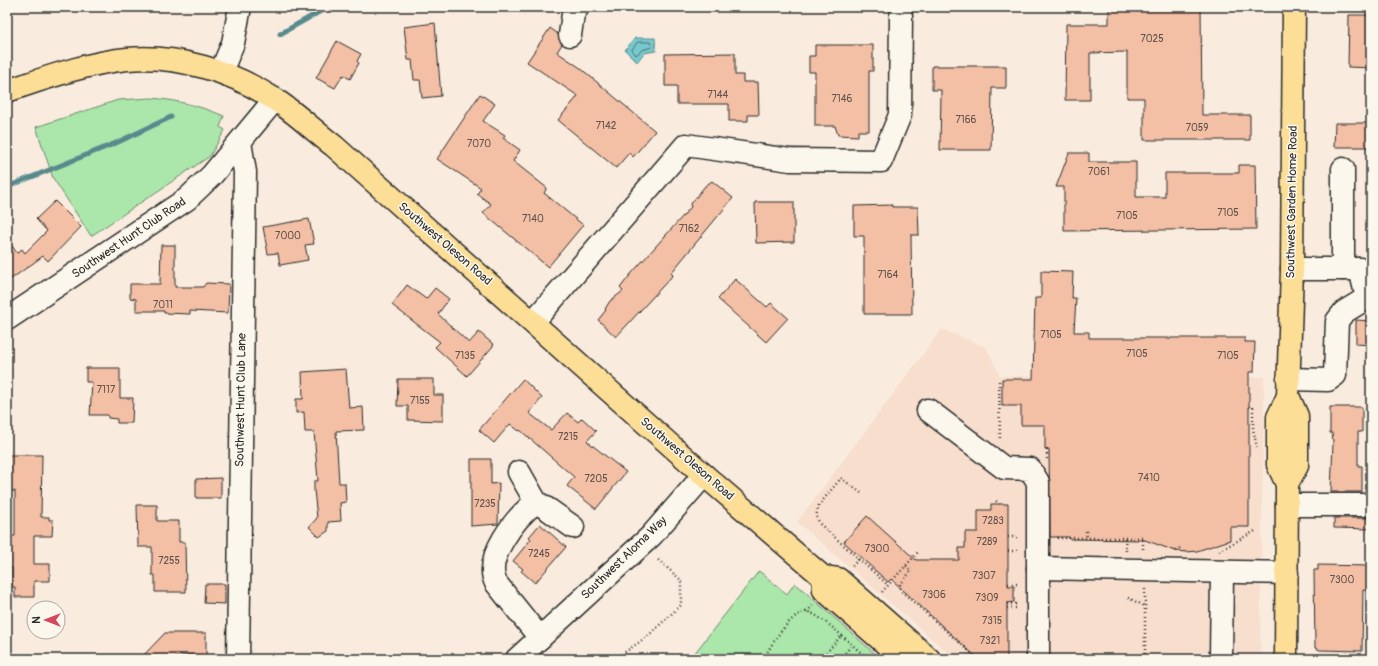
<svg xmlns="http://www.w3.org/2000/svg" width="1378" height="666" viewBox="0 0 1378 666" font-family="Pangolin,sans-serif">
  <rect width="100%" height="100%" fill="#f9ecde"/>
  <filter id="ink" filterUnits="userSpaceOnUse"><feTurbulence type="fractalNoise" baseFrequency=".025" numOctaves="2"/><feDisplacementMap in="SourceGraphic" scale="8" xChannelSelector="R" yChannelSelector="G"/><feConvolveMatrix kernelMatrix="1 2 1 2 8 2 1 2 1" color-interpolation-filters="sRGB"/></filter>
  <g filter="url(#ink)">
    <path fill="#f7decd" d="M942 329 986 347 1000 376 1264 377 1260 659H955L797 522Z"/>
    <g fill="#abe6ab" stroke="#6b886b">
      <path d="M151 98C177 100 200 106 224 116L220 127 225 130 210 156 91 236 53 178 36 127 118 100Z"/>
      <path d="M759 571 787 594 795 583 881 659H690Z"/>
    </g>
    <path fill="#77c9ce" stroke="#598a8d" d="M635 38H655L656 51 644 53 637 62 625 50Z"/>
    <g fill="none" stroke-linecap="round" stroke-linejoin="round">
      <path stroke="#496a6c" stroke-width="1" d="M638 42H650L652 47 642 50 636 55 632 50Z"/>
      <g stroke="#598a8d" stroke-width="5">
        <path d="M280 34 328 7"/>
        <path d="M7 187 116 143 171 117"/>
      </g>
    </g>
    <g fill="#f3bfa5" stroke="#2b2b2b">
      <path d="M1109 7H1201L1202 115H1250V140H1144V98H1127V52L1090 53V100H1065L1066 24H1109Z"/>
      <path d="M1349 15H1371V68L1348 67Z"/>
      <path d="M435 23 441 96 422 98 420 80H414L412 60H408L404 27Z"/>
      <path d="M550 28 558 34 562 44 557 52 579 67 655 131 633 157 629 153 616 168 558 120 578 96 527 62Z"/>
      <path d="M337 41 361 54 357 61 359 63 350 79 343 75 335 88 316 78Z"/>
      <path d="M815 45H873V71H869V131H858V136L838 135 835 126H815V72H809V56H815Z"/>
      <path d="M735 53V75H743V82H758L759 115H748V121H729V104H677V86H665V54Z"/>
      <path d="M932 66H1006V88H992L991 150H940L941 90H932Z"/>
      <path d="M480 94 495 104 483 121 505 135 503 138 520 150 513 161 547 188 544 193 583 225 548 267 483 213 491 204 477 194 481 188 437 159Z"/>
      <path d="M1335 123H1371V147H1334Z"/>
      <path d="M1069 153H1089V162H1136V197H1165V173H1239V165H1255L1256 229 1064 231V187H1056Z"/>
      <path d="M712 181 733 198 671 273 673 275 616 337 598 320 606 310 605 309 610 301 623 291 620 288 631 274 691 207 690 205 705 186Z"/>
      <path d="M55 201 81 227 48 261 43 256 7 282V239L17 253 22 249 25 253 47 231 36 219Z"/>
      <path d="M755 202H794V242L756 243Z"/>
      <path d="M892 205V207H918L919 235H911L912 314H864V236H854V206Z"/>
      <path d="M309 219 314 244 305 245 308 260 280 265 278 253 268 254 263 227Z"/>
      <path d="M161 245H175V287H203L206 283 229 284 228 313 190 311V314L164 313V311H136V299L130 298V284H160Z"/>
      <path d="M1041 271 1073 272 1072 298H1076L1074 332H1089V338H1245V342H1255L1254 372H1249V527H1230V540L1197 551 1187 552 1175 551 1145 540 1069 539V537H1050L1049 449 1045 450V425H1021V406H1002V379H1033L1035 298H1041Z"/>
      <path d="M735 279 767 307 771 303 788 318 766 342 718 299Z"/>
      <path d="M407 285 426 299 435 288 449 299 438 314 469 343 479 332 494 345 467 376 435 347 440 342 392 305Z"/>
      <path d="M1356 320 1371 321V345L1356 344Z"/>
      <path d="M86 368H120V398H133L132 423H117V419L108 418V415H90L92 382H86Z"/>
      <path d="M346 369 349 408 363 407 364 430 336 431 339 483H345L346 502 340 503 341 521 328 522V531L319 537 309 527 317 518 314 490V481H318L314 432H305L304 412 296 413V399H303L302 372Z"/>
      <path d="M398 379H434V395H443V421L408 420V406H397Z"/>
      <path d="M523 379 542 398 529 413 551 430 567 413 578 422 582 418 596 431 587 441 626 472 596 509 567 486 574 477 520 430 519 431 510 424 494 443 479 430Z"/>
      <path d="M1330 407H1362V432H1358V466H1362V492H1331L1333 442 1332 433H1330Z"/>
      <path d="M7 455H42L41 517H49V520H53L52 536H34V564H50V581H34V597H15V587H12V568H7V536H15V491H7Z"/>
      <path d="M471 459H491V484L499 483 498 524 471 526Z"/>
      <path d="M221 478V498H196V479Z"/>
      <path d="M991 504H1008V586H1014V602L1007 603V659H978L891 579 888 582 844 542 867 516 916 560H959V548H965V532H978V510H991Z"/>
      <path d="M137 505H157V521H179V542H185L186 592H155V575H152V547H138Z"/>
      <path d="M1334 518H1371V529L1334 528Z"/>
      <path d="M540 524 566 547 535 583 521 571 523 569 513 561 531 539 529 537Z"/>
      <path d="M1318 565 1371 566V591L1363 590 1362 651 1320 650 1315 648 1314 570H1318Z"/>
      <path d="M205 584H225V604L204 603Z"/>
      <path d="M165 633H206V656L179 655 175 659H140Z"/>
    </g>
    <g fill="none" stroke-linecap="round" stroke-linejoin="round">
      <defs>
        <g id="minor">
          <path d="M570 35 573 14 578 7"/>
          <path d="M221 72 233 43 240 7"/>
          <path d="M1343 169V269"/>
          <path d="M1292 269H1359"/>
          <path d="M7 319 187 199 212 175 275 99"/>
          <path d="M533 322 686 145 790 160 881 161 900 115 901 16"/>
          <path d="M1288 379 1328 380 1335 375 1337 321 1344 312 1367 298 1360 269"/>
          <path d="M928 410 1004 468 1030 469 1038 482V659"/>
          <path d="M519 472 536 502 549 510 573 527"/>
          <path d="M536 502C516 517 483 558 496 583L540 638"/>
          <path d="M1287 505H1371"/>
          <path d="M1038 568 1287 573"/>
          <path d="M238 659 245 172 240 142"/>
          <path d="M517 659 651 536 704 475"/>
          <path d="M1221 659 1222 573"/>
        </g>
        <g id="major">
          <path d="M7 91C46 78 87 63 127 59 177 54 233 72 274 99 295 112 314 131 334 146L704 475 823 577 838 579 929 659"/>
          <path d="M1287 484 1297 466V416L1288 396"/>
          <path d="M823 577 824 590 903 659"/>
          <path d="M1286 659 1287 484 1278 465V417L1288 396 1292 269 1294 7"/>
        </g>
      </defs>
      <use href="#minor" stroke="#2b2b2b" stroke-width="25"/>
      <use href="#major" stroke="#2b2b2b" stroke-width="25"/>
      <g stroke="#2b2b2b" stroke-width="2.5" stroke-dasharray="1 3" stroke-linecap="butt">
        <path d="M999 381 1000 440"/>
        <path d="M1249 407H1253V429L1257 447"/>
        <path d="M1047 459V450"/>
        <path d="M861 493 841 478 819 505 816 516 820 524 888 585"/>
        <path d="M996 501 999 504"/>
        <path d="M1086 531 1087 538"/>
        <path d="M1008 537H1019"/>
        <path d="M1057 538H1143V551"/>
        <path d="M1125 538 1126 551"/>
        <path d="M1008 551H1019"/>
        <path d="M1176 551 1181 547"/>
        <path d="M1219 551 1257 530"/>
        <path d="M852 566 859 559"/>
        <path d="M906 566 911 571 900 585V590L978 659"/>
        <path d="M1008 584H1018"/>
        <path d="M1145 589V659"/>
        <path d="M882 592 919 551"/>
        <path d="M1128 598 1145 606"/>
        <path d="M1007 604H1019"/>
        <path d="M1007 608H1019"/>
        <path d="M807 612 813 605"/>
        <path d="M615 659 648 636 681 605V580L656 558"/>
        <path d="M764 659C769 647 793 609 808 612 822 615 855 648 868 659"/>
        <path d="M821 659 841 636"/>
        <path d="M840 659 852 645"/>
      </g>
      <use href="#minor" stroke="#fbf7ec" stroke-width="22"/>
      <use href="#major" stroke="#fcde96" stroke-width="22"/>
    </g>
  </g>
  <g text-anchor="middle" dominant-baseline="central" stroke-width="3" stroke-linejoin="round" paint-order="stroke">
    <g font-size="10" fill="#5d504a">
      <text x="1152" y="39">7025</text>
      <text x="718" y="95">7144</text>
      <text x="842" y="99">7146</text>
      <text x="966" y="120">7166</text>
      <text x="606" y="126">7142</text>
      <text x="1197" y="128">7059</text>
      <text x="479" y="144">7070</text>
      <text x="1099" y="172">7061</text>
      <text x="1228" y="213">7105</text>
      <text x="1127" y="216">7105</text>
      <text x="533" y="219">7140</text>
      <text x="689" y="229">7162</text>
      <text x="288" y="236">7000</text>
      <text x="888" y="275">7164</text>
      <text x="163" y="305">7011</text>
      <text x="1051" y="335">7105</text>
      <text x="1137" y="354">7105</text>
      <text x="465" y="356">7135</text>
      <text x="1228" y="356">7105</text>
      <text x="106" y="390">7117</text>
      <text x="420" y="401">7155</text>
      <text x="568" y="437">7215</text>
      <text x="1149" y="478">7410</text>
      <text x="596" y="479">7205</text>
      <text x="485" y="504">7235</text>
      <text x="993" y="521">7283</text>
      <text x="987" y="542">7289</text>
      <text x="877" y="549">7300</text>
      <text x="539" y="554">7245</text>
      <text x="169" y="561">7255</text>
      <text x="984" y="576">7307</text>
      <text x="1342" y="580">7300</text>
      <text x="934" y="595">7306</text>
      <text x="987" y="598">7309</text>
      <text x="992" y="621">7315</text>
      <text x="990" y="641">7321</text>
    </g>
    <g font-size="12" fill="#2b2b2b" stroke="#fbf7ec">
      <text transform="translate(1292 202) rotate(-89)">Southwest Garden Home Road</text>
      <text transform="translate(129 238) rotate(-34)">Southwest Hunt Club Road</text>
      <text transform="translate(445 244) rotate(41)">Southwest Oleson Road</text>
      <text transform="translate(241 400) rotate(-89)">Southwest Hunt Club Lane</text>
      <text transform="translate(687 459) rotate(41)">Southwest Oleson Road</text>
      <text transform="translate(624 558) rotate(-44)">Southwest Aloma Way</text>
    </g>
  </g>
  <rect width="1378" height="666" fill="none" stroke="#fbf7ec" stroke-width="24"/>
  <rect x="12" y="12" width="1354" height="642" fill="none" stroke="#2b2b2b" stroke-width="1.5" filter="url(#ink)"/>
  <g transform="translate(46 620) rotate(270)"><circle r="19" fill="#fbf7ec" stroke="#a8a59f"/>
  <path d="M0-3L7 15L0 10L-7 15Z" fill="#d1495b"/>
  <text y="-6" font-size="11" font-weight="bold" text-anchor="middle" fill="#2b2b2b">N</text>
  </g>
</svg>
